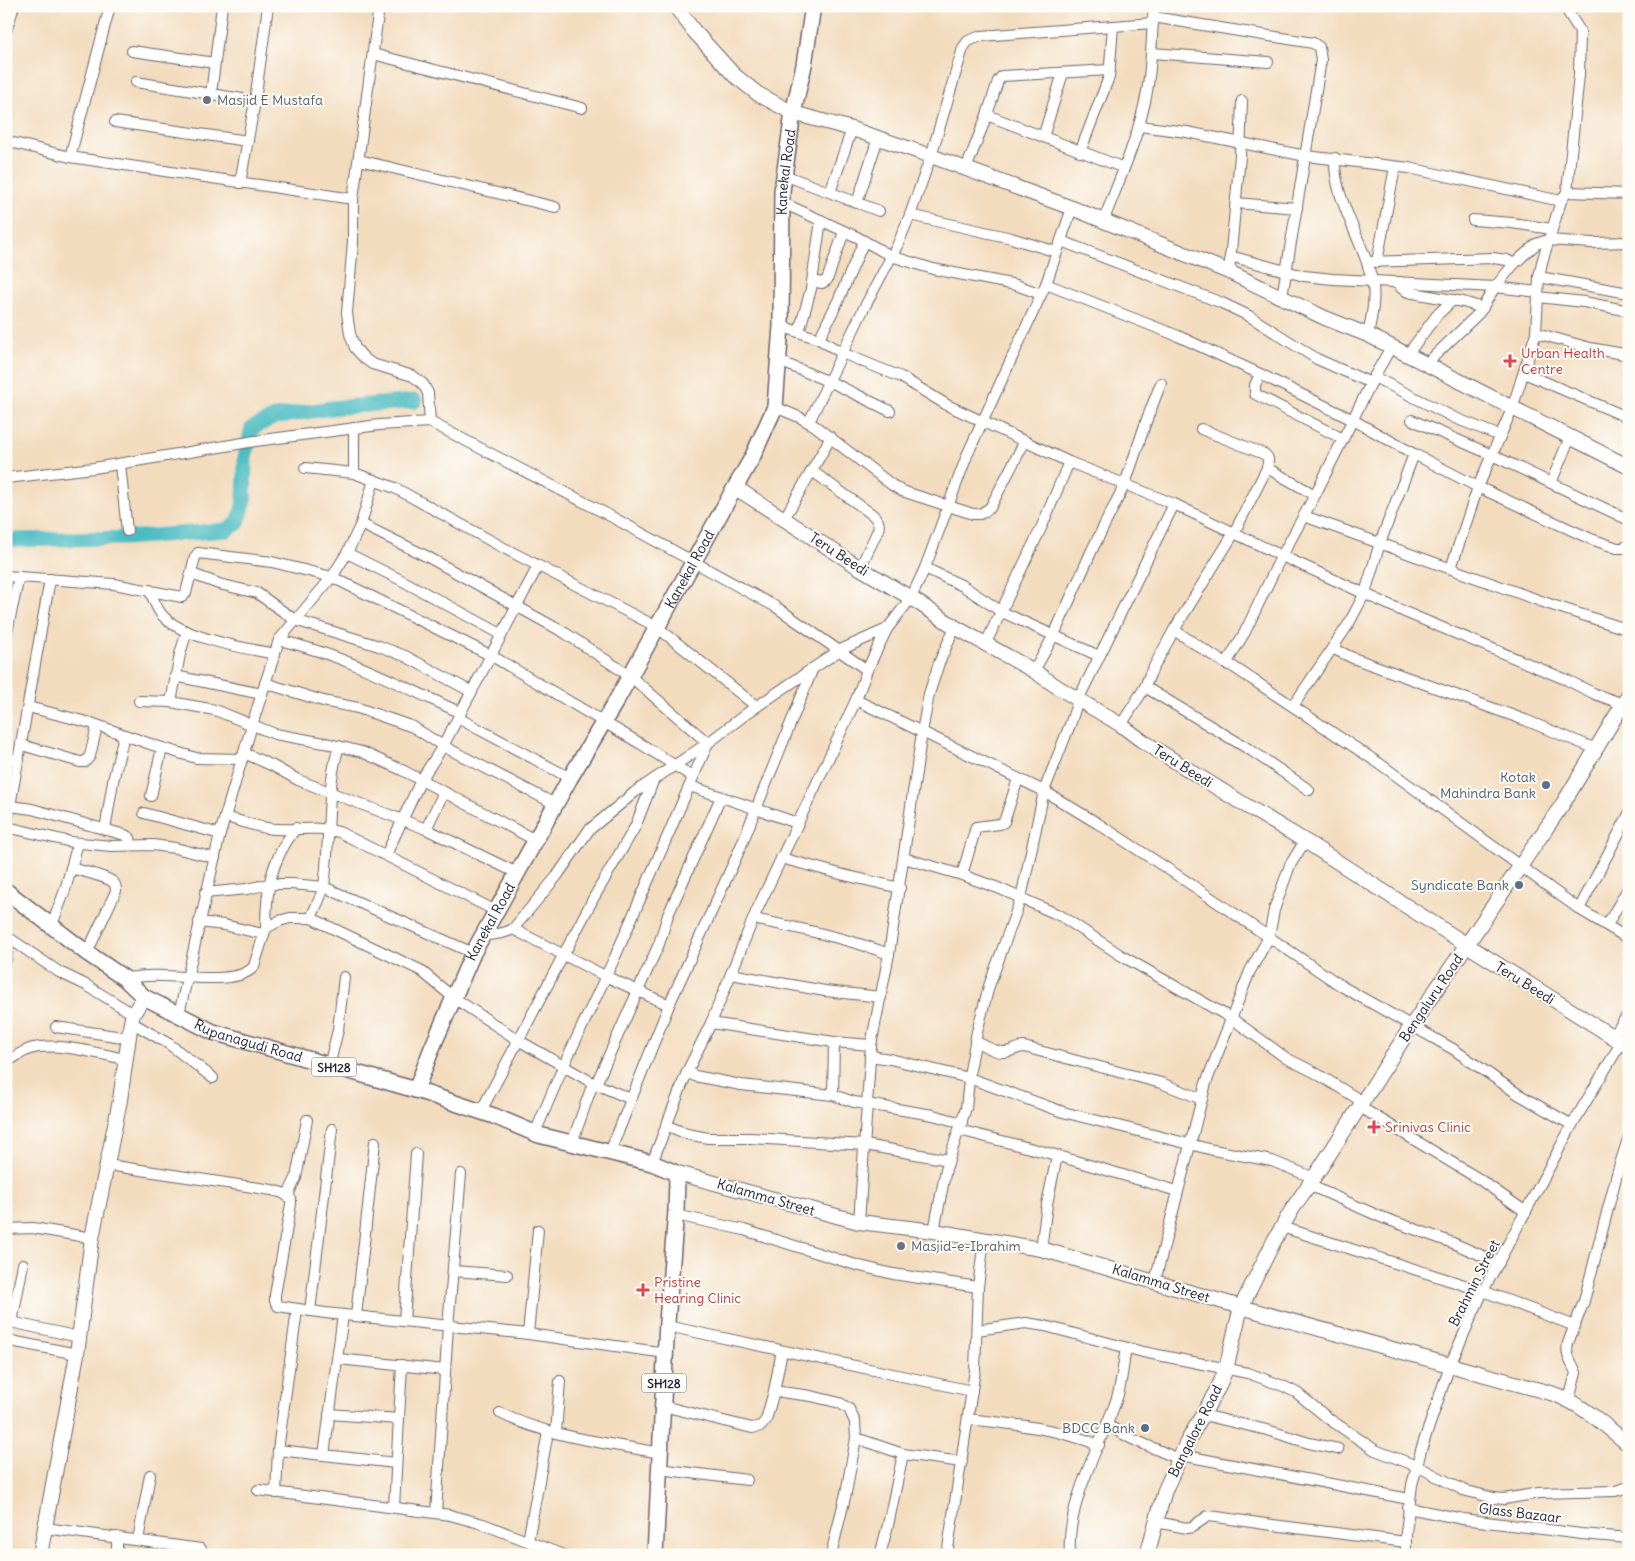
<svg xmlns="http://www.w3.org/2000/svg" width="1635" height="1561" viewBox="0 0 1635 1561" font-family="Delius,sans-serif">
  <rect width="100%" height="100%" fill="#fdfcf7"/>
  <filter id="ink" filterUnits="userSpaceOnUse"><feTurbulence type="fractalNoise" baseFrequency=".02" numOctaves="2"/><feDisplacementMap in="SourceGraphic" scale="10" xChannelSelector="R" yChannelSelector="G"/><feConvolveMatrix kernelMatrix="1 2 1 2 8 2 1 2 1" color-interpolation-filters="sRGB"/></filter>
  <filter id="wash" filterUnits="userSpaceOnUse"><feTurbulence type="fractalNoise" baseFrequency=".0096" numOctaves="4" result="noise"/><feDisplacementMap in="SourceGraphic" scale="20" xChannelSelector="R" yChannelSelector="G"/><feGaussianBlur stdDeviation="1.12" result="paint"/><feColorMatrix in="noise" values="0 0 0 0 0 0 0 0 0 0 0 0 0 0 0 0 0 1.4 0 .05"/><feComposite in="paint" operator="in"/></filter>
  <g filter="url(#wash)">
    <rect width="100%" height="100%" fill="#f3dcbe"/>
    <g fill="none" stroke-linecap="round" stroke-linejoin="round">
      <path stroke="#4dbcc2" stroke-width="15" d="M6 540 127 538 226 530 238 523 244 504 245 457 252 428 275 417 331 408 415 401"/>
    </g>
  </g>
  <g filter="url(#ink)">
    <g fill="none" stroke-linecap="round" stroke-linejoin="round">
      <defs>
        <g id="street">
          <path d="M1564 6 1580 31 1579 75 1567 192"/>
          <path d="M379 7 353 199V242L347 313 350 334 355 348 364 358 372 364 413 376 423 384 428 393 430 422"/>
          <path d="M1153 17 1313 43 1319 47 1321 60 1282 297"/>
          <path d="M6 31 14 6"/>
          <path d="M132 51 215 63"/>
          <path d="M1152 53 1268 62"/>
          <path d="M373 54 582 108"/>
          <path d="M136 82 255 101"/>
          <path d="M211 94 222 6"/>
          <path d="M987 115 1124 168"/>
          <path d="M115 122 248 141"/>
          <path d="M1139 126 1187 132 1306 156 1409 168 1561 201"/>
          <path d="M1043 137 1063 73"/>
          <path d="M6 141 70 157 353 199"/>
          <path d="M1080 152 1109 77 1113 26"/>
          <path d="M70 157 110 6"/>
          <path d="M1335 158C1333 201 1366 243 1373 286 1375 303 1371 319 1368 335"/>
          <path d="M359 160 555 207"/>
          <path d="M966 169 987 115 998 81 1002 76 1110 70"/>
          <path d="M784 175 879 211"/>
          <path d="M240 183 255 101 268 6"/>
          <path d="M830 192 852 129"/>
          <path d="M781 202 857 237 891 256 933 269 1016 285 1041 294"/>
          <path d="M857 203 878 138"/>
          <path d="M1236 203 1297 208"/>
          <path d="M910 215 1011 238 1057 252"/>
          <path d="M1473 220 1512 223 1552 229"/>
          <path d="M1103 222C1117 185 1134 148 1143 110 1152 76 1151 41 1154 6"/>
          <path d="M1061 241 1222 303 1249 316 1317 359 1371 383"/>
          <path d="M1230 256 1304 276 1333 279 1495 287 1538 292"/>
          <path d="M1367 262 1493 258 1507 260 1514 264"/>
          <path d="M1377 262 1395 167"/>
          <path d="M1229 272 1240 156 1242 101"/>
          <path d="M1539 277 1629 293"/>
          <path d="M812 281 822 283 827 280 844 232"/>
          <path d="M1400 282 1401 288 1408 292 1463 302 1483 308"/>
          <path d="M1046 284 1178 336 1260 374 1353 420 1414 454 1478 487 1591 539 1617 548H1623L1629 545"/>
          <path d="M1538 297 1584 302 1629 311"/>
          <path d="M781 326 819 339 842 353 901 377 947 405 1069 462 1174 504 1282 556 1407 613 1567 680 1595 694 1623 704"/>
          <path d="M799 332 811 289 821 220"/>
          <path d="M1536 333 1590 348 1629 355"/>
          <path d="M819 339 838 301 864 241"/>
          <path d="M1407 355 1437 315 1453 300"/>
          <path d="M779 361 837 385 890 411"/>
          <path d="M1426 364 1479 313 1495 287 1514 264 1536 244 1548 240 1592 243 1629 242"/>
          <path d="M1524 373 1629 418"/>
          <path d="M1260 374 1255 385V394L1343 439"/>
          <path d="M1374 377 1455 418 1500 436"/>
          <path d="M775 407 799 417 815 426 892 485 902 491 973 514H980L990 508 1025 441"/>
          <path d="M1412 420 1492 455 1629 520"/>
          <path d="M809 422 863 310 897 246 910 215 931 156 963 48 968 41 981 36 1153 23"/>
          <path d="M120 464 127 531"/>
          <path d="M305 468 354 473 395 488 502 547 657 627 756 706"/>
          <path d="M1267 468 1315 495"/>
          <path d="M812 471 873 515C878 521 880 523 878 530L860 568"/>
          <path d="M354 473V428"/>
          <path d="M6 478 94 468 255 441 379 425 430 422 601 511 776 607 867 670"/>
          <path d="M1551 483 1570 437"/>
          <path d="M1304 516 1549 604 1629 630"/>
          <path d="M784 519 831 437"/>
          <path d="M361 524 426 556 565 633 630 676 708 743 615 957 563 1067 535 1133"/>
          <path d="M347 553 403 581 501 634"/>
          <path d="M925 568 963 586 1002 612 1099 656"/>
          <path d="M1451 568 1478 487 1512 409 1536 333 1539 277 1542 262 1561 201 1567 192 1629 194"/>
          <path d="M192 574 219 584 257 593 295 620 379 646 405 656 472 692"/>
          <path d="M6 576 114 584 182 597 186 593 195 557 198 553 272 562 332 577 492 656 641 744 693 777"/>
          <path d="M150 590C153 599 156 608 162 615 182 638 244 648 275 654"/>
          <path d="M1174 630 1234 533 1267 468C1268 462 1270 458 1264 454L1201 429"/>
          <path d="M6 636 19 577"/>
          <path d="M279 640C343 655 401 685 461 713"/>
          <path d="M985 645 1042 526 1069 462"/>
          <path d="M1332 648 1353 658 1525 720 1596 749"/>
          <path d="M1226 664 1245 632 1278 563 1315 495 1374 377 1391 347"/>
          <path d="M1034 671 1054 635 1092 550 1125 484 1147 419 1161 383"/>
          <path d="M175 676 262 694"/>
          <path d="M265 683 323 701 358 708 413 727 443 746 555 804"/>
          <path d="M1145 687 1252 751 1309 790"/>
          <path d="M856 700 1044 791 1097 823 1174 873 1343 987 1453 1049 1518 1094 1572 1125"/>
          <path d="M139 701 171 702 215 710 275 734 330 744 362 752 402 770 535 840"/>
          <path d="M171 702 180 654 187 631"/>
          <path d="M1293 706 1348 625 1365 593 1380 543 1414 454"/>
          <path d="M28 707 91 723 153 745 196 758 242 759"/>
          <path d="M458 718 570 778"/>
          <path d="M1121 725 1145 687 1150 674 1174 630 1226 664 1232 666 1383 766 1579 909 1629 939"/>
          <path d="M22 745 80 762H85L90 756 97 726"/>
          <path d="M244 753 273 766 298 780 426 829 517 873"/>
          <path d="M6 758 19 760"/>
          <path d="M690 786 797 823"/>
          <path d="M151 796 162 748"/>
          <path d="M10 806 32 809 125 835 130 838 131 845"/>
          <path d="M144 813 220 834"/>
          <path d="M225 817C242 821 258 828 275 829 297 830 318 826 339 832L496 911"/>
          <path d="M7 827 71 842 111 846 153 845 175 848 215 858"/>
          <path d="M6 829 50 579"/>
          <path d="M426 829 444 792"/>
          <path d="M105 830 113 781 124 735"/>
          <path d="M386 855 421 780 443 746 538 566"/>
          <path d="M781 858 844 875 900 888"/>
          <path d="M904 858 962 875 998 888 1061 916 1122 956 1231 1018 1286 1058 1314 1072 1355 1097 1362 1103"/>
          <path d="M71 868C81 871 109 877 114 883 116 886 116 888 116 891L87 953"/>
          <path d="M962 875 976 827 1000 824 1004 822 1018 779"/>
          <path d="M205 893 247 889 269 884H292L324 887 473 953"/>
          <path d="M1579 909 1629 814"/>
          <path d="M311 918C315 908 322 896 324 885 331 839 325 791 339 746"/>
          <path d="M753 919C799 928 846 938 889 954"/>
          <path d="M199 922 224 925 263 934"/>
          <path d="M52 925 65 890 78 843"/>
          <path d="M1607 925 1629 887"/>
          <path d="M266 928C266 888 271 860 296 828"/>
          <path d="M513 929 605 976 669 1005"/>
          <path d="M484 935C495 935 504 934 513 929L557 876 589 830 635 792 708 743 750 711 840 650 887 629"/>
          <path d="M6 936 59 972 86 985 133 1014"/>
          <path d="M6 960 9 938"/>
          <path d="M731 974 825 991 881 997"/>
          <path d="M124 978C137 977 150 975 163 976 184 976 241 985 254 966L266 928 279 921 290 918H311L420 970 454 998 518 1040 593 1083 631 1099"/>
          <path d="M179 1014 220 834 252 725 279 640 332 577 347 553 361 524 374 480"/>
          <path d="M131 1022 169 1044 213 1078"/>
          <path d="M711 1023 834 1042 871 1045"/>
          <path d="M56 1027 129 1038"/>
          <path d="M1612 1038 1629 1013"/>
          <path d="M975 1041C983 1045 996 1053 1005 1052 1012 1052 1017 1047 1024 1047L1161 1083 1202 1099"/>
          <path d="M870 1056 890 1059 969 1078 1063 1112 1213 1150 1272 1161 1314 1178"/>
          <path d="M6 1062C14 1058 21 1052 30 1049 55 1041 99 1054 125 1059"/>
          <path d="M329 1066 338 1030 344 977"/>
          <path d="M687 1072 695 1076 741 1085 833 1095 854 1102 933 1115 962 1123"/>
          <path d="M596 1084 659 944 668 915 721 797"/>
          <path d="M833 1095 834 1042"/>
          <path d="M1360 1107 1479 1179 1526 1212"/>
          <path d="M481 1111 593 899 635 827 654 779"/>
          <path d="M666 1125 687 1134 708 1138H751L865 1145 949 1160"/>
          <path d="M959 1130 1045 1152 1177 1191"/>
          <path d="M572 1143 593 1083"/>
          <path d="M610 1152 669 1005 739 851 813 668"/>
          <path d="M652 1163 687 1072 711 1023 756 912 856 700 867 670 887 629 911 598 925 568 968 453 1046 284 1072 208"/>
          <path d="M108 1165 272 1190 283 1193 291 1199V1204L275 1295V1301L278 1306 325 1313 528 1334 666 1353"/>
          <path d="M1309 1185 1381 1217 1453 1243 1499 1263"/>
          <path d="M288 1195 296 1178 307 1120"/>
          <path d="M676 1215 744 1230 856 1265 893 1274 978 1287"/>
          <path d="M859 1222 871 1045 889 954 922 732 929 694 939 663 955 627"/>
          <path d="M1282 1227 1483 1291 1575 1326"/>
          <path d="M6 1229 33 1228 92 1238"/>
          <path d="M934 1231 946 1169 966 1108 970 1070 977 1032 989 986 1021 898 1044 791 1071 722 1078 700 1174 504"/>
          <path d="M1041 1249 1047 1204 1057 1156"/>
          <path d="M23 1264 13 1317 15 1323 79 1337"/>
          <path d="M453 1271 507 1275"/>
          <path d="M1155 1281 1206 1083 1250 971 1269 937 1274 910 1290 865 1305 841"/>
          <path d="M310 1311 332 1129"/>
          <path d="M356 1316 375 1142"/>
          <path d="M404 1321 416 1154"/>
          <path d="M667 1326 972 1391"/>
          <path d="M977 1330 1026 1323 1045 1326 1143 1352 1248 1373 1283 1386 1297 1393 1329 1419 1375 1450 1417 1466 1463 1490 1494 1498 1504 1499 1539 1493 1615 1491 1629 1487"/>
          <path d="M528 1334 538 1230"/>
          <path d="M6 1340 77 1354"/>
          <path d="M338 1359 445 1370"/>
          <path d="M774 1391 811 1396 840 1403 849 1409 855 1422 856 1438 846 1493 831 1555"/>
          <path d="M1569 1400 1576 1373C1572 1362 1565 1356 1568 1343L1584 1301 1618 1170 1629 1136"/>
          <path d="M663 1406 752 1428 761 1426 766 1420 774 1391 782 1351"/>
          <path d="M500 1413C548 1437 608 1443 660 1453"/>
          <path d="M329 1414 399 1419"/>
          <path d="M1203 1415 1267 1430 1309 1443 1338 1449"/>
          <path d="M968 1419C1013 1424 1057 1428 1099 1445"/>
          <path d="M1107 1425 1132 1439 1179 1459"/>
          <path d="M556 1433 560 1381"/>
          <path d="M856 1438 903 1454 962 1462"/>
          <path d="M278 1450 396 1463"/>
          <path d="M324 1455 343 1315"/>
          <path d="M1181 1455 1409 1499"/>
          <path d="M659 1469 747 1480"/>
          <path d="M258 1490 450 1515 483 1524 563 1555"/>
          <path d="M276 1493 278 1450 297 1310"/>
          <path d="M394 1507 402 1365"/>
          <path d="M1408 1508 1463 1519 1581 1534 1629 1538"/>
          <path d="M436 1513 448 1326 461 1174"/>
          <path d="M1156 1522 1187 1528 1192 1527 1208 1516 1217 1517 1265 1524 1406 1542"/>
          <path d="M45 1528 201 1549"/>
          <path d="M138 1540 150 1475"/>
          <path d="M528 1541 548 1432"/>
          <path d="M117 1555V1537"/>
          <path d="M880 1555 888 1525 903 1454"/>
          <path d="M947 1555 975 1370 978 1287 984 1240"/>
          <path d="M1070 1555C1066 1504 1099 1448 1116 1401 1122 1384 1123 1365 1126 1348"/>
          <path d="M1406 1555V1532L1412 1485 1421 1450 1450 1365 1483 1291 1572 1125 1621 1043"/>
        </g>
        <g id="secondary">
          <path d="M675 6 694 31 734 75 758 94 793 113 852 129 931 156 1072 208 1229 272 1325 318 1368 335 1426 364 1629 467"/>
          <path d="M736 488 860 568 911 598 955 627 1034 671 1059 688 1121 725 1141 740 1240 802 1305 841 1467 945 1629 1047"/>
          <path d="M674 1172 859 1222 934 1231 1041 1249 1241 1307 1554 1394C1583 1405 1605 1425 1629 1445"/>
          <path d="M40 1555 77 1354 92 1238 120 1100 131 1022 133 1014 144 997"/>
          <path d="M1147 1555 1165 1490 1186 1444 1218 1388 1226 1369 1241 1307 1274 1241 1293 1208 1321 1167 1412 1025 1564 802 1629 694"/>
        </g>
        <g id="primary">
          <path id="s1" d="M6 891 87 953 124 978 144 997 213 1032 416 1090 494 1116 539 1135 652 1163 674 1172 677 1179 676 1211 667 1322 655 1555"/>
          <path id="s2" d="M416 1090 432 1048 473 953 570 778 615 703 729 498 752 458 775 407 781 326 782 191 793 113 804 65 813 6"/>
        </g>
      </defs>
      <use href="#street" stroke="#6b6369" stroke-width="12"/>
      <use href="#secondary" stroke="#6b6369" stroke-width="16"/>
      <use href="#primary" stroke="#6b6369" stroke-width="18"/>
      <use href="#street" stroke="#fff" stroke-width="10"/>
      <use href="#secondary" stroke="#fff" stroke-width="14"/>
      <use href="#primary" stroke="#fff" stroke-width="15"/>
    </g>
  </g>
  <g fill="#6b7280" stroke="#fdfcf7" stroke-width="2">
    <circle cx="207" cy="100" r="5"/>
    <circle cx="901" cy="1246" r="5"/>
  </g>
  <g fill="#e0444e" stroke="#fdfcf7" stroke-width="2">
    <path d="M1507.5 353.5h5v5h5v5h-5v5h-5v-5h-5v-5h5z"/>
    <path d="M1371.5 1119.5h5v5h5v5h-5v5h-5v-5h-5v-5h5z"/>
    <path d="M640.5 1282.5h5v5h5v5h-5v5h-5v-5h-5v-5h5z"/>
  </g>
  <g fill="#5c6f8a" stroke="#fdfcf7" stroke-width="2">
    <circle cx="1546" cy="785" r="5"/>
    <circle cx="1519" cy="885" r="5"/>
    <circle cx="1145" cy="1428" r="5"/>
  </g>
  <g text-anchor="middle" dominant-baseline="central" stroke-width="4" stroke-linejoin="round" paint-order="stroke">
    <g fill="#fdfcf7" stroke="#646373" stroke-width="1">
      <rect x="311.5" y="1057.5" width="45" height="19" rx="4"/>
      <rect x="641.5" y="1373.5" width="45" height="19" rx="4"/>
    </g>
    <g font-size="12" font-weight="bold" fill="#22223b">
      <text x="334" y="1067">SH128</text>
      <text x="664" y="1383">SH128</text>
    </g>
    <g font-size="14" fill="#5b616d" stroke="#fdfcf7" text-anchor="start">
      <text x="217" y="100">Masjid E Mustafa</text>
      <text x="911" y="1246">Masjid-e-Ibrahim</text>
    </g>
    <g font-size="14" fill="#22223b" stroke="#fdfcf7">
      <text stroke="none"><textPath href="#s2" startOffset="1008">Kanekal Road</textPath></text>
      <text transform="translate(839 554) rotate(33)">Teru Beedi</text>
      <text stroke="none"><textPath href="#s2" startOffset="589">Kanekal Road</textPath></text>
      <text transform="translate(1183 766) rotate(32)">Teru Beedi</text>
      <text stroke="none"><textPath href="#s2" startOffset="184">Kanekal Road</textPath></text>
      <text transform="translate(1525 983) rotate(32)">Teru Beedi</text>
      <text transform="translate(1431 998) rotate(-56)">Bengaluru Road</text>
      <text stroke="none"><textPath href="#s1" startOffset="288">Rupanagudi Road</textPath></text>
      <text transform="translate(766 1197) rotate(16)">Kalamma Street</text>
      <text transform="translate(1161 1283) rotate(17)">Kalamma Street</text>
      <text transform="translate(1474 1283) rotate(-63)">Brahmin Street</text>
      <text transform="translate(1195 1431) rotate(-63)">Bangalore Road</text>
      <text transform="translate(1520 1513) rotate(7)">Glass Bazaar</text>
    </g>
    <g font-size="14" fill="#be3a42" stroke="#fdfcf7" text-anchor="start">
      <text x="1521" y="353">Urban Health<tspan x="1521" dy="16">Centre</tspan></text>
      <text x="1385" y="1127">Srinivas Clinic</text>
      <text x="654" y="1282">Pristine<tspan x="654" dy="16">Hearing Clinic</tspan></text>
    </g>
    <g font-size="14" fill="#4e5e75" stroke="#fdfcf7" text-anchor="end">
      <text x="1536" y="777">Kotak<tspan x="1536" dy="16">Mahindra Bank</tspan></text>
      <text x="1509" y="885">Syndicate Bank</text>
      <text x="1135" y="1428">BDCC Bank</text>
    </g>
  </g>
  <rect width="1635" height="1561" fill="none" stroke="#fdfcf7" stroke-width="25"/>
</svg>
